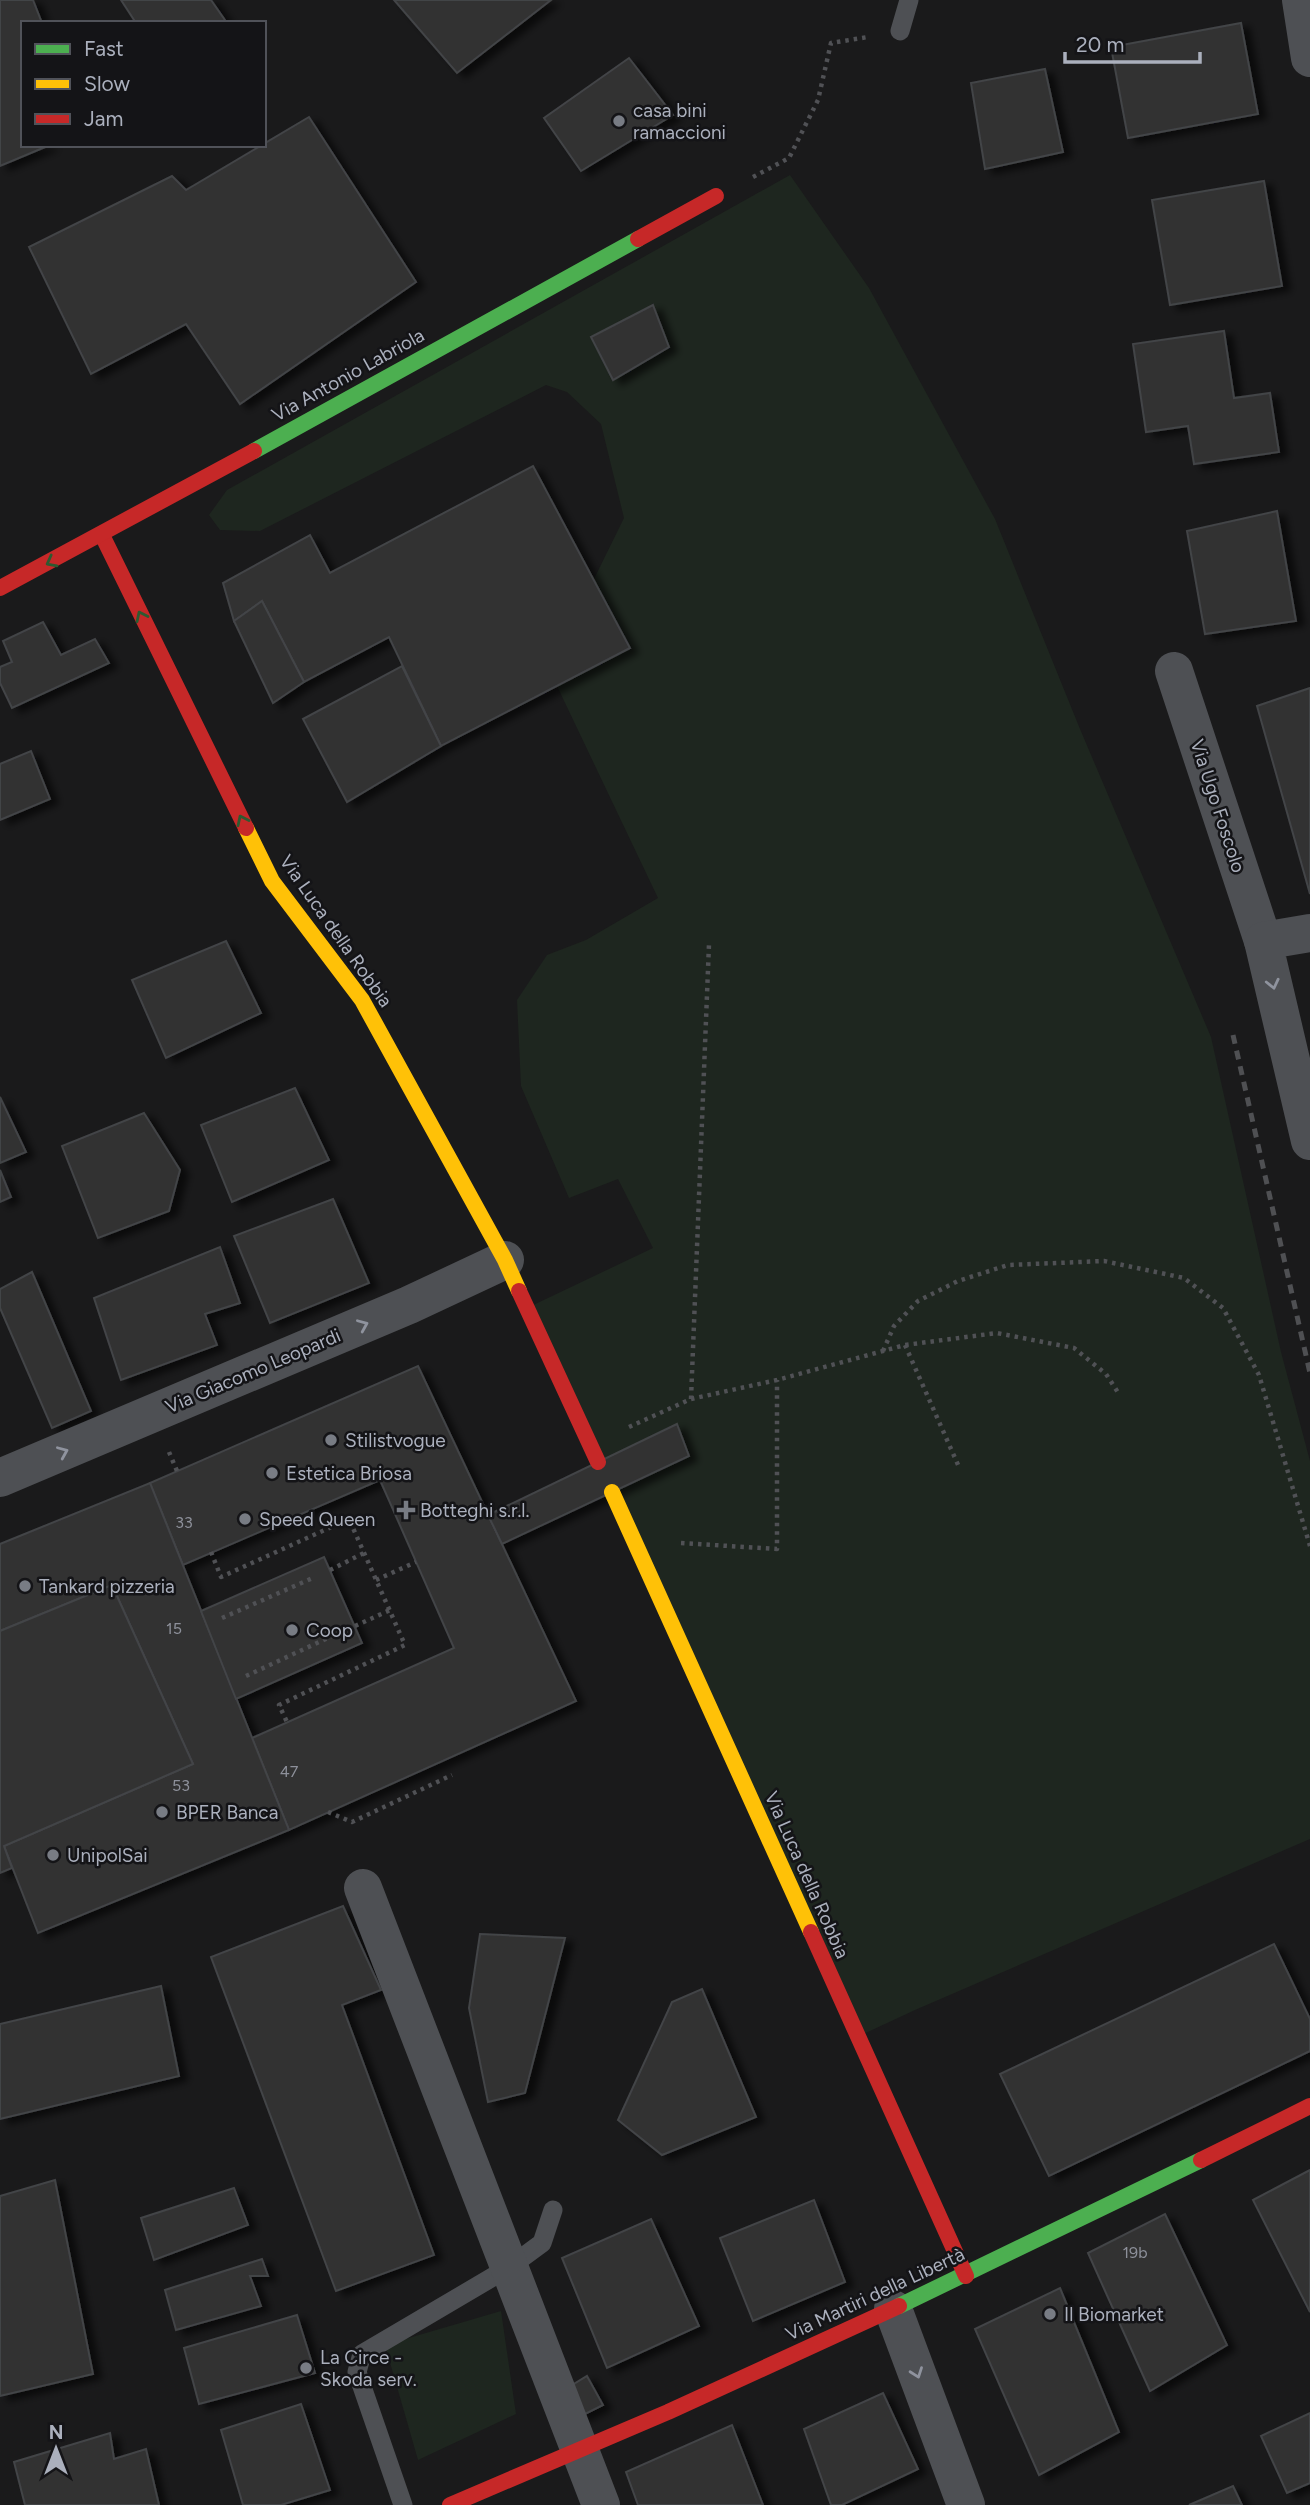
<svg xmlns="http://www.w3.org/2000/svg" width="1310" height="2505" viewBox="0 0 1310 2505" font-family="Figtree,sans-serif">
  <defs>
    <filter id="shadow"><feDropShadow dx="8" dy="4.5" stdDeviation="3.5" flood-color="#0009"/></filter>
  </defs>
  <rect width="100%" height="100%" fill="#1a1a1b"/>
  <g fill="#1e261f">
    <path d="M790 175 869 288 995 519 1080 729 1211 1037 1281 1352 1310 1461V1839L915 2010 857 2037 612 1492 676 1424 598 1462 527 1308 653 1248 618 1179 569 1198 521 1086 517 1000 547 955 586 940 658 898 557 686 630 648 594 579 624 518 601 424 567 392 546 385 260 531 220 530 209 515 227 490Z"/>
    <path d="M501 2311 516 2414 418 2460 385 2345Z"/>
  </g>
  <g fill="#323233" stroke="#434447" stroke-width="2" filter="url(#shadow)">
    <path d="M0 0H33L42 23H23V145H50L0 166Z"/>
    <path d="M121 0H211L227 23H136Z"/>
    <path d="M394 0H551L457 73Z"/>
    <path d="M1241 23 1258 114 1128 138 1111 47Z"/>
    <path d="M629 58 673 115 581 171 544 118Z"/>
    <path d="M1045 69 1063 152 985 169 971 83Z"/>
    <path d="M309 117 416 282 240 404 186 324 91 374 29 247 172 176 186 190Z"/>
    <path d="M1264 181 1282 286 1170 305 1152 200Z"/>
    <path d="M653 305 669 347 613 380 591 337Z"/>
    <path d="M1224 331 1234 398 1270 393 1279 452 1194 464 1188 426 1146 432 1133 344Z"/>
    <path d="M533 466 630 648 441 746 389 637 304 682 262 601 234 621 223 583 310 535 330 573Z"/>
    <path d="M1277 511 1296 621 1205 634 1187 531Z"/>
    <path d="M262 601 304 682 273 703 234 621Z"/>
    <path d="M43 622 61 655 95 639 109 663 12 708 0 683V667L12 662 3 641Z"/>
    <path d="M402 666 441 746 347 802 303 719Z"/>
    <path d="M1310 688V894L1257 706Z"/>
    <path d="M31 751 50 799 0 820V764Z"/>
    <path d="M226 941 261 1013 166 1058 132 980Z"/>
    <path d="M295 1088 329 1160 232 1202 201 1125Z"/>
    <path d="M0 1097 26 1152 0 1163Z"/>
    <path d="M144 1113 180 1170 169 1211 98 1238 62 1146Z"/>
    <path d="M0 1170 11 1197 0 1202Z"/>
    <path d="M333 1199 369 1283 270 1323 234 1236Z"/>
    <path d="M220 1247 240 1303 205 1314 217 1345 121 1380 94 1298Z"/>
    <path d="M32 1272 91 1411 52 1428 0 1308V1289Z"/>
    <path d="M418 1366 576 1701 289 1830 252 1738 454 1648 380 1480 183 1565 150 1483Z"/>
    <path d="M677 1424 689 1456 502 1544 488 1515Z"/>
    <path d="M150 1483 289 1830 38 1933 4 1846 193 1764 112 1585 0 1631V1544Z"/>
    <path d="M324 1557 362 1643 236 1699 201 1611Z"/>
    <path d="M112 1585 193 1764 4 1846 12 1868 0 1873V1631Z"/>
    <path d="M343 1906 381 1990 342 2005 434 2255 336 2291 211 1957Z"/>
    <path d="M480 1934 565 1938 525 2093 488 2102 469 2008Z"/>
    <path d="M1274 1944 1310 2019V2051L1049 2176 1000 2074Z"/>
    <path d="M161 1986 179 2076 0 2119V2024Z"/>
    <path d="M702 1989 756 2117 662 2155 618 2120 672 2002Z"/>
    <path d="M1310 2170V2312L1253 2200Z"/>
    <path d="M55 2180 93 2374 0 2396V2196Z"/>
    <path d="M234 2188 248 2225 154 2260 141 2218Z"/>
    <path d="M814 2200 845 2282 753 2321 720 2238Z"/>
    <path d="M1165 2214 1227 2345 1150 2391 1088 2253Z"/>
    <path d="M651 2219 699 2326 607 2368 562 2258Z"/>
    <path d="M262 2259 268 2276H250L261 2306 176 2330 165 2290Z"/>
    <path d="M1060 2288 1119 2432 1039 2475 975 2329Z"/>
    <path d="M297 2315 315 2373 199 2404 184 2348Z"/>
    <path d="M587 2376 603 2405 579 2417 569 2387Z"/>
    <path d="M883 2393 918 2469 842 2505H831L804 2429Z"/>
    <path d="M301 2404 330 2490 281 2505H243L221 2430Z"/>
    <path d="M1310 2413V2483L1287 2493 1261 2436Z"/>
    <path d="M732 2425 763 2505H638L626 2472Z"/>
    <path d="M110 2433 114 2459 146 2449 159 2505H25L14 2462Z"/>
    <path d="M1233 2486 1242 2505H1189Z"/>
  </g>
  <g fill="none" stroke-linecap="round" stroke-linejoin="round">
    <g stroke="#505155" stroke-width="4.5" stroke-dasharray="3.5 5" stroke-linecap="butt">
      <path d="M753 177 789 158 818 100 831 43 868 37"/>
      <path d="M905 1345 959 1467"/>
      <path d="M883 1351 894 1326 918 1301 958 1281 1008 1265 1104 1261 1184 1278 1223 1308 1259 1375 1310 1546"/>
      <path d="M691 1399 709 944"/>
      <path d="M629 1427 691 1399 777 1380 905 1345 997 1333 1074 1348 1106 1374 1119 1394"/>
      <path d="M169 1452 177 1471"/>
      <path d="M681 1543 777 1549V1380"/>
      <path d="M211 1552 221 1577 349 1519 405 1645 279 1705 287 1722"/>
      <path d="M330 1570 364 1553"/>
      <path d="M376 1580 416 1562"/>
      <path d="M222 1618 315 1577"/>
      <path d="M355 1626 390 1610"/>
      <path d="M246 1676 343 1631"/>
      <path d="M328 1812 352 1822 452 1775"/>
    </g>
    <g stroke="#4e5054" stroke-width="19">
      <path d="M900 31 909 0"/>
      <path d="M403 2505 357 2372 362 2354 508 2268 542 2243 553 2210"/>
    </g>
    <g stroke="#4e5054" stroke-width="38">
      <path d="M1301 0 1310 58"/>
      <path d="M1174 671 1263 941"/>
      <path d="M1310 933 1263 941 1310 1141"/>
      <path d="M0 1478 409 1305 505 1260"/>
      <path d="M363 1888 601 2505"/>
      <path d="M893 2309 966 2505"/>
    </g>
    <g stroke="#4caf50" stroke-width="16">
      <path d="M254 451 638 239"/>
      <path d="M899 2306 1201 2160"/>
    </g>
    <g stroke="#ffc107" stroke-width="16">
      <path d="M246 828 272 881 362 1000 505 1260 519 1291"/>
      <path d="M612 1492 811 1932"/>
    </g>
    <g stroke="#c62828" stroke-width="16">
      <path d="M638 239 716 196"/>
      <path d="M102 535 246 828"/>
      <path d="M0 588 254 451"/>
      <path d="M519 1291 598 1462"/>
      <path d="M811 1932 966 2276"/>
      <path d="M1201 2160 1310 2106"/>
      <path d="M450 2505 668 2412 899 2306"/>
    </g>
    <path stroke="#4f5053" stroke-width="5" stroke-dasharray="9 7" stroke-linecap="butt" d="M1233 1035 1310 1373"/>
  </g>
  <defs><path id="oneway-chevron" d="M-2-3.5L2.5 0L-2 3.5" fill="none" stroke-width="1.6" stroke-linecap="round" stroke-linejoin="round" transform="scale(1.75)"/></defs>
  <g stroke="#2d5a31">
    <use href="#oneway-chevron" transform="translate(51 562) rotate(152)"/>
    <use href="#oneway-chevron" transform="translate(141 616) rotate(-116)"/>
    <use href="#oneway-chevron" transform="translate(242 820) rotate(-116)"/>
  </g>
  <g stroke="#8f939e">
    <use href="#oneway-chevron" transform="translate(1273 984) rotate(77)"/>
    <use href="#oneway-chevron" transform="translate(363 1325) rotate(-23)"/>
    <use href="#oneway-chevron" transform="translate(63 1452) rotate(-23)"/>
    <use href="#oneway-chevron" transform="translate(917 2373) rotate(70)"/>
  </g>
  <g fill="#787c84" stroke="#141417" stroke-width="2.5">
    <circle cx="619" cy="121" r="7"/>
    <circle cx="331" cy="1440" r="7"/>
    <circle cx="272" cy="1473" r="7"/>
    <path d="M402.5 1499.5h7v7h7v7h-7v7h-7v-7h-7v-7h7z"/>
    <circle cx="245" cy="1519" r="7"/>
    <circle cx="25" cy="1586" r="7"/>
    <circle cx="292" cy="1630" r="7"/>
    <circle cx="162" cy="1812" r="7"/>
    <circle cx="53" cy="1855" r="7"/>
    <circle cx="1050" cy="2314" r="7"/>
    <circle cx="306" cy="2368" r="7"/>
  </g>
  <g text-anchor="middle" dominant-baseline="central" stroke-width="5" stroke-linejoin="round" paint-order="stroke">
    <g font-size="16" fill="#8d909a">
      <text x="184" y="1522">33</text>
      <text x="174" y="1628">15</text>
      <text x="289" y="1771">47</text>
      <text x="181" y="1785">53</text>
      <text x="1135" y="2252">19b</text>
    </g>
    <g font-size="19" fill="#abb0bd" stroke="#141417" text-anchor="start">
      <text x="633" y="110">casa bini<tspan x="633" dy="22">ramaccioni</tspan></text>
      <text x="345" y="1440">Stilistvogue</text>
      <text x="286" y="1473">Estetica Briosa</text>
      <text x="420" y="1510">Botteghi s.r.l.</text>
      <text x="259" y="1519">Speed Queen</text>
      <text x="39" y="1586">Tankard pizzeria</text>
      <text x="306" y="1630">Coop</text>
      <text x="176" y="1812">BPER Banca</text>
      <text x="67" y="1855">UnipolSai</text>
      <text x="1064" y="2314">Il Biomarket</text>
      <text x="320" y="2357">La Circe -<tspan x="320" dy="22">Skoda serv.</tspan></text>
    </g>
    <g font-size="19" fill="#abb0bd" stroke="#141417">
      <text transform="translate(348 375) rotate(-29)">Via Antonio Labriola</text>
      <text transform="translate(1218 806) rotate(72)">Via Ugo Foscolo</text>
      <text transform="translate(336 931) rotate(55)">Via Luca della Robbia</text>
      <text transform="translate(253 1371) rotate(-23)">Via Giacomo Leopardi</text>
      <text transform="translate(807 1875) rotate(66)">Via Luca della Robbia</text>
      <text transform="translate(875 2294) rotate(-25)">Via Martiri della Libertà</text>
    </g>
  </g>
  <rect x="21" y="21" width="245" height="126" fill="#141417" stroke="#505259" stroke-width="2"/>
  <rect x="35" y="44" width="35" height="10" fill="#4caf50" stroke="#505259" stroke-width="2"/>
  <text x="84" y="56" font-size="21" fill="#abb0bd">Fast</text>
  <rect x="35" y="79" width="35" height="10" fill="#ffc107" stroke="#505259" stroke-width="2"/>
  <text x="84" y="91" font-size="21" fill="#abb0bd">Slow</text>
  <rect x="35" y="114" width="35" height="10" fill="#c62828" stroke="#505259" stroke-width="2"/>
  <text x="84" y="126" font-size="21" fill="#abb0bd">Jam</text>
  <g transform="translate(56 2449)" stroke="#141417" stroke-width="5" paint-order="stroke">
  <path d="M0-5L12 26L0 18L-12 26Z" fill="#abb0bd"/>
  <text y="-10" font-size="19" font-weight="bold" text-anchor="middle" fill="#abb0bd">N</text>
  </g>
  <path d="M1065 52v10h135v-10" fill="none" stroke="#abb0bd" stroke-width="3.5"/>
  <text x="1076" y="52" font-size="21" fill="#abb0bd" stroke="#141417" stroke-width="5" paint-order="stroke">20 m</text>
</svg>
